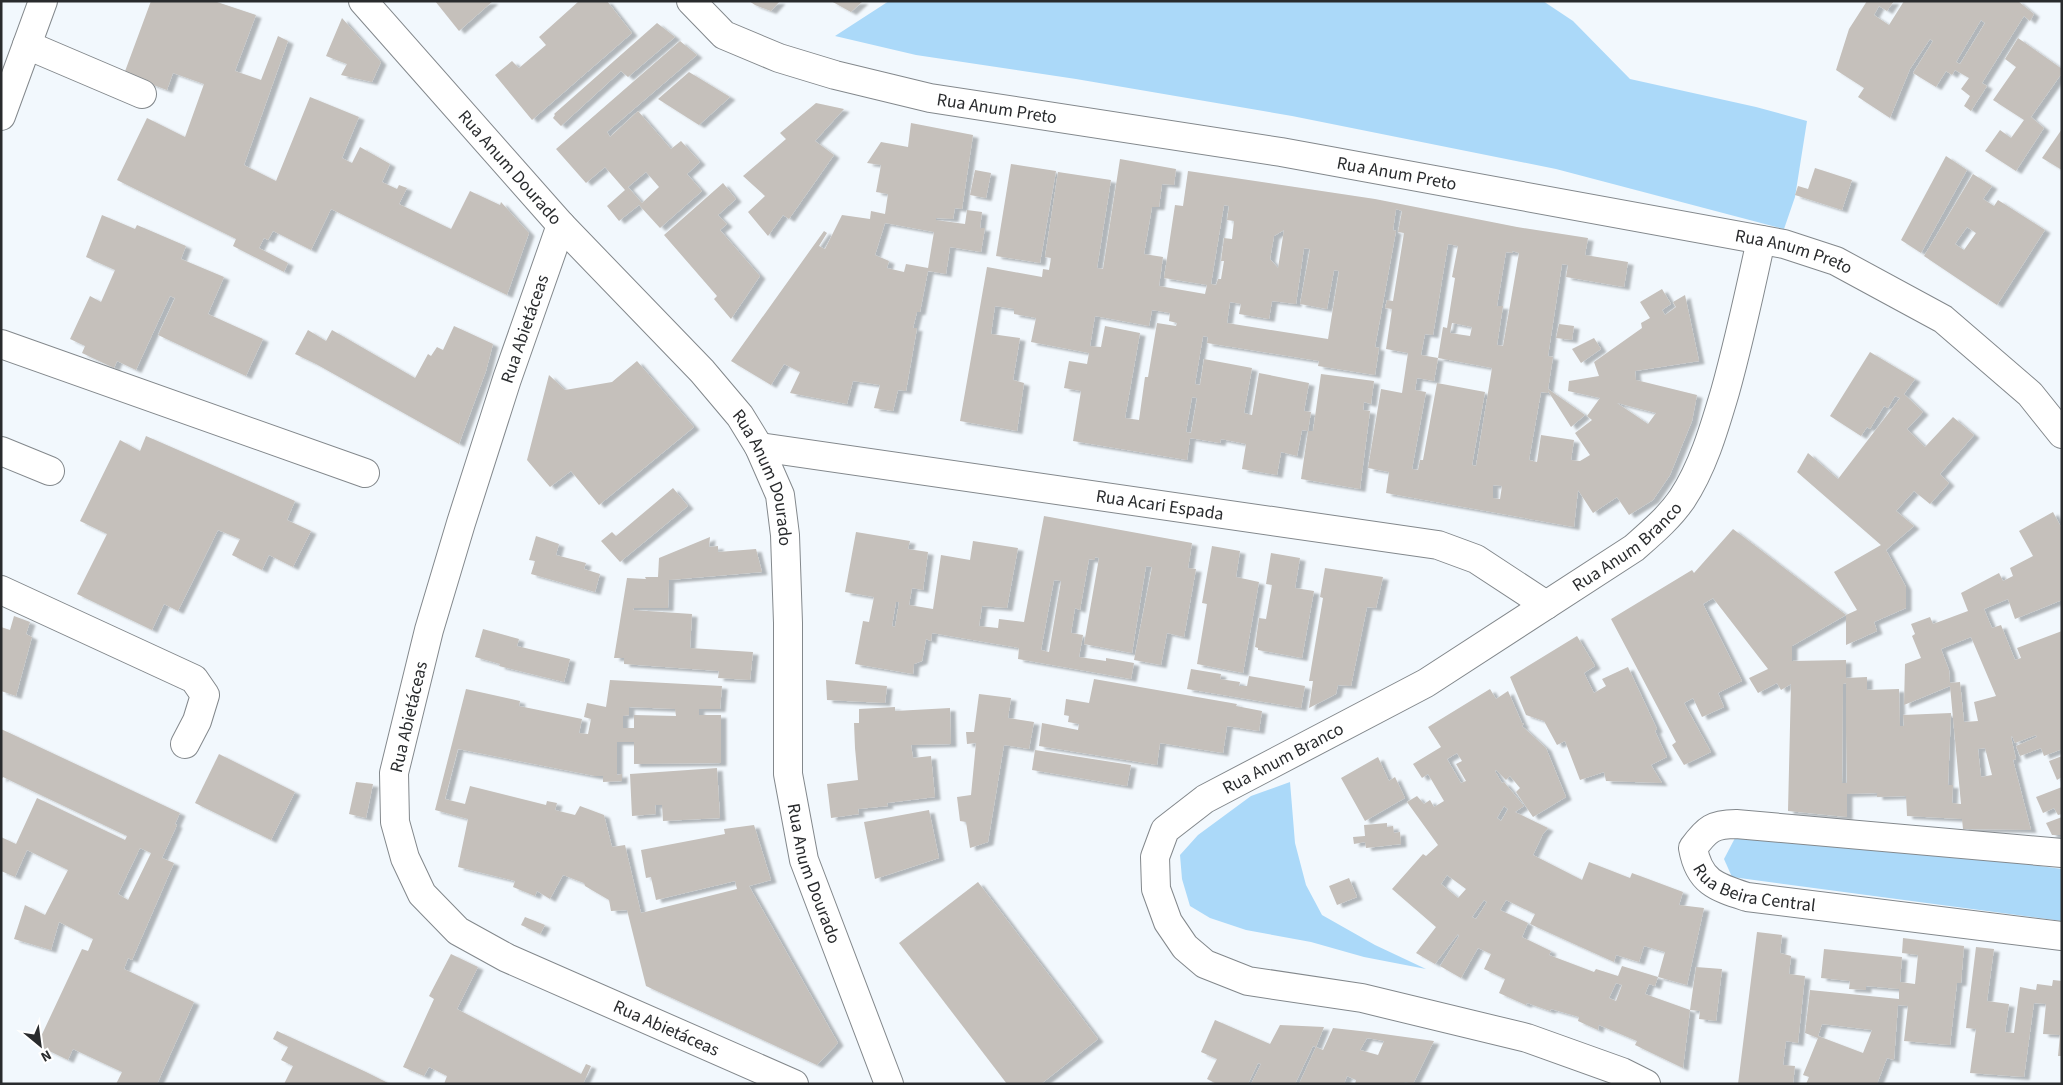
<svg xmlns="http://www.w3.org/2000/svg" width="2063" height="1085" viewBox="0 0 2063 1085" font-family="'Source Sans 3',sans-serif">
  <defs>
    <filter id="shadow"><feDropShadow dx="5.5" dy="3" stdDeviation="1" flood-color="#0004"/></filter>
  </defs>
  <rect width="100%" height="100%" fill="#f2f8fd"/>
  <g fill="#abd9f9">
    <path d="M889 1H1543L1573 21 1630 79 1756 107 1807 121 1795 197 1784 229 1556 169 1292 116 1076 79 916 55 835 36Z"/>
    <path d="M1290 782 1295 843 1306 885 1322 915 1375 945 1426 969 1364 957 1311 942 1246 930 1210 918 1190 906 1182 879 1180 855 1198 835 1251 796Z"/>
    <path d="M1754 829 2062 869V921L1732 877 1724 859 1735 838Z"/>
  </g>
  <g fill="#c5c0bb" fill-rule="evenodd" filter="url(#shadow)">
    <path d="M151 1H214L256 15 235 71 261 80 278 36 288 41 244 165 276 181 310 97 359 117 342 158 352 163 360 147 390 164 382 182 397 189 399 185 407 188 399 204 451 229 470 191 500 205 501 202 529 233 507 295 331 209 311 250 273 231 268 240 264 238 259 248 288 263 284 272 233 246 236 239 117 180 147 118 185 137 204 84 173 73 167 90 124 74Z"/>
    <path d="M435 1H493L459 31Z"/>
    <path d="M579 1H607L632 33 532 120 495 75 512 61 519 68 546 45 539 37Z"/>
    <path d="M749 1H780L771 11 755 5Z"/>
    <path d="M831 1H863L851 12Z"/>
    <path d="M1867 1H1894L1887 11 1879 6 1874 15 1889 25 1904 1H2018L2034 14 2030 21 2024 16 1982 83 1987 86 1971 111 1964 106 1970 96 1961 89 1969 78 1955 70 1952 75 1946 71 1936 87 1913 73 1933 41 1930 39 1910 69 1890 118 1858 97 1864 88 1836 70 1849 29ZM1981 20 1985 23 1960 64 1956 62Z"/>
    <path d="M342 18 381 62 372 82 341 75 347 64 326 56Z"/>
    <path d="M657 23 675 37 628 77 621 71 561 126 553 118 555 115 554 114Z"/>
    <path d="M2018 38 2062 69V73L2031 117 2044 128 2016 171 1985 151 2000 130 2011 138 2024 120 1993 100 2016 67 2005 59Z"/>
    <path d="M680 41 697 55 607 132 610 137 638 111 671 149 681 141 700 162 687 174 702 191 660 228 639 205 619 221 607 206 625 190 605 167 586 183 556 149ZM646 172 659 187 642 203 628 187Z"/>
    <path d="M689 72 730 97 699 125 658 99Z"/>
    <path d="M816 103 844 109 815 141 834 155 789 219 783 215 768 236 748 212 765 196 743 176 786 139 780 133Z"/>
    <path d="M911 123 973 135 962 209 955 208 953 219 936 218V220L965 224 967 210 982 212 980 228H985L981 252 950 247 946 274 928 271 920 312H917L913 328H917L906 391 898 390 893 411 874 408 880 385 853 381 847 404 790 393 800 372 784 364 771 385 731 361 824 231 827 233 819 246 825 249 842 215 870 219 871 211 885 214 888 194 876 192 881 165 867 163 881 142 908 147ZM885 223 934 232 928 268 906 264 904 272 887 268 889 261 875 255Z"/>
    <path d="M2062 129V170L2042 158Z"/>
    <path d="M1946 156 1967 170 1921 253 1901 240Z"/>
    <path d="M1120 159 1176 169 1174 185 1162 184 1159 207H1152L1144 254 1163 257 1159 286 1205 294 1207 285 1164 278 1175 205 1183 206 1188 171 1375 199 1517 227 1588 238 1585 255 1628 262 1624 287 1566 277 1568 265 1562 264 1548 356 1553 357 1548 389 1585 415 1571 427 1548 391V393L1541 392 1529 460 1537 462 1541 435 1574 440 1571 460 1580 461 1590 455 1575 433 1592 420 1587 416 1600 398 1568 391 1569 381 1599 376 1594 362 1642 328 1641 323 1650 318 1640 302 1662 289 1671 304 1662 310 1665 315 1676 307 1673 302 1685 295 1699 361 1635 371 1636 380 1697 395 1692 421 1670 475 1653 500 1629 515 1617 497 1593 513 1578 490 1574 527 1386 493 1389 472 1368 468 1381 389 1402 393 1408 353 1386 349 1392 309 1385 308 1387 300 1393 301 1404 233 1398 232 1402 211 1396 209 1393 230 1396 231 1375 347 1379 348 1375 375 1318 366 1319 361 1207 343 1208 337 1203 336 1195 384 1200 385 1204 359 1252 368 1244 413 1252 415 1259 373 1309 383 1304 411 1311 412 1308 431 1302 430 1297 456 1281 452 1277 475 1242 469 1246 444 1221 439 1220 443 1190 438 1187 460 1073 441 1081 391 1064 388 1069 361 1087 364 1089 353 1031 342 1036 318 1014 314V309L995 306 991 334 1020 338 1013 380 1024 383 1017 431 960 421 987 267 1042 277 1043 269 1049 270 1051 258 1045 257 1058 172 1111 180 1097 268 1103 269ZM1224 205 1229 206 1227 220 1234 221 1232 239 1224 238 1221 261H1224L1221 279H1218L1216 285 1211 284ZM1284 230 1278 268 1270 259 1274 236ZM1448 244 1458 246 1452 277 1455 278 1447 328 1443 327 1438 358 1492 368 1476 466 1472 465 1485 392 1437 383 1423 460H1420L1418 470 1412 469 1426 392 1415 390 1417 378 1434 381 1438 358 1421 355 1425 334 1433 335ZM1304 248 1310 249 1300 304 1327 309 1334 270 1339 271 1328 339 1227 323 1230 302 1241 304 1239 314 1269 319 1272 301 1296 304ZM1512 251 1519 253 1503 346 1497 345 1503 306H1497L1506 252 1513 253ZM1152 310 1170 313 1169 321 1177 323 1176 326 1157 323 1148 377H1145L1139 420 1125 418 1140 333 1105 326 1101 347 1090 346 1095 316 1149 326ZM1452 323 1472 327 1470 336 1450 333ZM1192 397 1197 398 1191 433 1186 432ZM1617 403 1656 413 1648 424ZM1493 485 1502 486 1500 499 1493 498Z"/>
    <path d="M1011 164 1056 171 1040 263 996 256Z"/>
    <path d="M1815 168 1852 180 1842 210 1795 195 1798 186 1808 189Z"/>
    <path d="M975 170 991 173 986 198 970 195Z"/>
    <path d="M1973 174 1992 186 1983 199 1994 206 1998 200 2045 230 1997 305 1924 256ZM1967 227 1976 233 1964 250 1955 244Z"/>
    <path d="M723 183 736 199 718 215 727 224 720 230 760 276 731 319 714 299 717 296 664 235Z"/>
    <path d="M102 215 135 229 137 225 186 246 181 259 224 277 208 314 263 339 246 376 158 335 175 298 170 296 136 370 117 361 114 368 82 353 85 346 70 339 90 296 101 302 115 270 86 257Z"/>
    <path d="M1559 324 1574 326 1572 340 1556 338Z"/>
    <path d="M454 326 493 344 486 371 459 444 316 364 295 354 308 330 326 341 332 330 415 378 428 354 431 356 437 347 443 350Z"/>
    <path d="M1594 338 1601 349 1581 363 1572 349Z"/>
    <path d="M1870 352 1915 379 1904 394 1923 412 1907 429 1925 447 1953 417 1974 435 1940 474 1949 483 1930 504 1914 491 1896 511 1914 526 1886 550 1906 587V608L1874 622 1877 631 1846 645V615L1792 646V661L1846 660V678L1867 677V690L1899 689 1900 726H1904L1903 715 1951 713 1948 785H1953L1952 803 1961 804 1950 686 1904 705 1905 664 1921 658 1912 636 1915 634 1911 624 1930 617 1933 624 1968 611 1961 593 1999 573 2003 581 2013 576 2010 568 2033 556 2019 531 2053 512 2062 529V600L2015 619 2008 599 1984 609 1992 628 2001 625 2015 660 2021 658 2017 648 2062 631V749L2044 756 2041 748 2020 756 2016 746 2037 737 2036 735 2015 743 2012 736 2011 737 2016 759 2013 760 2031 830 1963 829 1962 819 1907 816 1906 796 1877 797V793L1847 794V817L1788 811 1791 684 1781 690 1777 683 1758 693 1749 678 1768 669 1713 598 1703 604 1742 681 1718 693 1724 707 1702 717 1693 698 1684 703 1711 752 1684 765 1672 745 1676 742 1611 619 1692 570 1694 573 1733 529 1846 615 1857 610 1834 572 1881 545 1797 472 1808 453 1838 479 1900 398 1895 396 1888 408 1884 406 1870 429 1867 427 1861 436 1830 416ZM1971 637 1996 696 1974 702 1978 721 1964 722 1960 682 1950 683 1949 670 1941 649ZM1846 683V731L1847 783H1842L1843 684ZM1985 748 1992 775 1981 777 1978 749Z"/>
    <path d="M637 361 694 427 599 505 571 471 550 487 527 460 549 375 565 390 612 382Z"/>
    <path d="M1321 374 1374 381 1371 404 1364 402 1363 410 1370 411 1360 489 1301 479 1308 431H1313Z"/>
    <path d="M146 436 295 501 287 520 311 531 293 567 269 555 262 570 232 555 240 539 218 530 178 611 164 604 152 630 77 594 107 534 80 521 120 440 140 451Z"/>
    <path d="M673 488 688 506 620 562 601 541 612 532 616 536Z"/>
    <path d="M1044 516 1192 543 1188 568 1196 569 1184 637 1167 633 1161 665 1134 660 1152 567 1146 566 1132 653 1084 644 1099 558 1095 557V560L1089 559 1080 610 1075 608 1071 633 1083 635 1079 657 1106 661V658L1134 663 1131 679 1018 659 1019 648 932 633 931 641 926 639 922 661 914 664 913 674 855 664 863 621 869 622 874 597 845 592 856 532 910 541 908 549 928 552 923 590 912 588 909 605 933 609 941 555 970 560 973 541 1018 548 1007 608 982 606 979 626 998 628 999 619 1024 622ZM1054 580 1061 581 1049 652 1041 650ZM896 602H899L895 627 892 626Z"/>
    <path d="M536 536 559 544 556 555 586 563 584 569 600 574 595 592 531 574 535 561 529 560Z"/>
    <path d="M710 537 709 547 718 546V552L756 549 762 572 669 580 668 608H634L633 610 692 614 690 648 753 652 750 680 718 678 719 671 624 664V658H614L627 578 646 579 645 577H658L659 558Z"/>
    <path d="M1212 546 1240 551 1236 577 1259 582 1243 673 1197 664 1207 604 1202 603Z"/>
    <path d="M1271 553 1300 558 1295 588 1314 591 1302 658 1258 650V648L1255 647 1259 618 1266 619 1272 585 1266 584Z"/>
    <path d="M1325 568 1383 577 1376 608 1367 607 1351 686 1338 685 1336 694 1309 708 1313 681H1309L1323 598 1320 597Z"/>
    <path d="M14 616 30 622 26 634 32 637 16 696 1 691V627L10 630Z"/>
    <path d="M483 629 519 639 517 646 570 659 564 682 499 666 500 664 475 657Z"/>
    <path d="M1577 636 1595 666 1584 673 1594 693 1606 686 1602 679 1628 667 1657 729 1655 731 1667 757 1651 765 1662 783 1606 781 1604 772 1580 780 1565 741 1557 745 1544 721 1526 715 1510 677Z"/>
    <path d="M1191 669 1221 674 1220 679 1240 682 1239 686H1247L1249 676 1305 686 1301 708 1187 689Z"/>
    <path d="M1094 679 1237 704 1236 706 1262 711 1259 731 1227 726 1223 753 1160 743 1157 765 1039 746 1042 723 1078 730 1079 724 1068 722 1069 716 1064 715 1066 699 1089 703Z"/>
    <path d="M610 680 722 686 720 709H699V715H721V763L634 764V742H617V775L622 774V781L603 782V776H595L458 749 445 799 465 804 470 786 546 805 547 801 557 803 555 810 575 815 580 806 604 815 612 847 625 845 641 913 737 889 735 881 656 900 651 877 646 878 641 850 725 834 724 829 754 825 771 880 749 886 838 1043 817 1065 646 986 627 910 611 911 609 900 585 886 584 883 563 875 550 899 537 891 535 896 513 887 515 881 458 867 468 819 435 810 466 689 520 701 519 706 582 719 579 733 588 734 591 719 584 717 587 703 606 707ZM629 707 675 709 676 716 634 715V728H623V716L629 715Z"/>
    <path d="M826 680 887 686 885 703 827 700Z"/>
    <path d="M1490 689 1496 699 1508 691 1522 723 1524 724 1522 726 1546 748 1566 797 1533 817 1516 792 1520 788 1510 776 1506 780 1496 770 1495 771 1502 783 1504 782 1524 806 1515 812 1548 828 1543 834 1533 855 1582 880 1589 862 1630 878 1632 873 1683 892 1679 905 1704 908 1687 985 1658 977 1665 952 1644 946 1639 962 1616 955 1614 962 1530 924 1535 914 1506 900 1500 910 1528 923 1522 937 1551 951 1549 955 1594 972 1596 969 1618 976 1622 966 1658 977 1655 986 1649 984 1645 994 1690 1010 1683 1068 1635 1045 1637 1041 1599 1025 1598 1030 1578 1021 1579 1017 1551 1009 1550 1011 1527 1003 1526 1005 1499 993 1505 979 1484 969 1491 954 1478 948 1461 978 1440 966 1459 936 1458 934 1435 964 1416 953 1436 927 1392 889 1423 854 1426 856 1438 845 1407 802 1417 796 1424 804 1430 800 1434 807 1444 801 1428 774 1422 778 1413 764 1441 747 1428 727ZM1457 753 1462 761 1456 764 1466 781 1461 783 1447 759ZM1504 806 1508 809 1501 821 1497 818ZM1447 875 1466 889 1458 898 1441 884ZM1484 900 1487 902 1476 919 1472 917ZM1616 983 1622 985 1616 1001 1609 998Z"/>
    <path d="M979 694 1011 698 1008 718 1034 722 1029 749 1004 745 988 842 970 848 966 822 960 821 957 797 971 795 976 743 967 744 966 732H974Z"/>
    <path d="M895 707V711L950 708 951 744 911 745 913 758 931 756 935 797 887 803 888 806 858 809 859 814 831 818 827 784 858 780 855 748 854 723H859V709Z"/>
    <path d="M1 729 180 813 175 824 177 825 162 858 174 863 132 960 128 958 124 969 194 1002 157 1084H116L122 1072 73 1049 68 1060 37 1045 82 949 88 951 93 939 59 922 51 950 14 939 25 905 45 915 68 870 27 850 15 877 1 871V837L16 844 37 798 125 840 127 836 3 777 1 780ZM140 848 151 853 128 900 118 894Z"/>
    <path d="M1035 750 1131 765 1127 786 1032 770Z"/>
    <path d="M219 754 295 792 271 840 195 803Z"/>
    <path d="M2062 756V777L2057 780 2049 761Z"/>
    <path d="M1378 757 1389 781 1395 777 1405 798 1365 821 1341 778Z"/>
    <path d="M717 768 720 818 663 821 662 805H655L656 814 632 816 630 774Z"/>
    <path d="M356 782 373 784 366 818 349 814Z"/>
    <path d="M2062 787V814L2058 815 2054 808 2043 813 2036 797Z"/>
    <path d="M929 810 939 858 875 879 864 822Z"/>
    <path d="M2062 817V835H2052L2046 823Z"/>
    <path d="M1387 823V827L1393 826 1394 833 1400 832 1401 844 1366 848 1365 842 1354 844 1353 837 1365 836 1364 825Z"/>
    <path d="M1349 878 1357 897 1337 905 1329 886Z"/>
    <path d="M978 882 1098 1039 1041 1084H1007L899 943Z"/>
    <path d="M525 917 545 925 540 934 521 925Z"/>
    <path d="M1757 932 1782 935 1780 953 1791 956 1789 974 1805 976 1798 1043 1786 1041 1783 1065 1795 1066 1793 1084H1738Z"/>
    <path d="M1903 938 1964 946 1961 983H1957L1950 1045 1904 1041 1908 1006 1898 1005 1894 1060 1887 1058 1877 1084H1806L1809 1077 1803 1075 1818 1038 1805 1033 1810 990 1899 999V989L1866 986V990L1849 989 1850 981 1821 978 1824 949 1902 957 1900 982 1915 984 1918 955 1902 953ZM1822 1024 1872 1030 1863 1053 1818 1036Z"/>
    <path d="M1976 947 1994 949 1987 1001 2009 1004 2005 1032 2014 1033 2020 987 2036 990 2037 984 2052 986 2053 980 2062 981V1056H2058L2060 1035 2043 1034 2046 1004 2034 1003 2024 1077 1970 1073 1976 1029 1966 1028Z"/>
    <path d="M451 954 478 967 457 1009 581 1074 586 1064 591 1066 583 1084H444L447 1076 429 1067 424 1076 403 1067 434 999 429 996Z"/>
    <path d="M1696 967 1722 969 1716 1021 1699 1019 1700 1011 1690 1010Z"/>
    <path d="M1215 1020 1270 1044 1280 1025 1324 1027 1316 1047 1313 1046 1295 1084H1251L1261 1064 1258 1063 1248 1084H1217L1207 1079 1217 1059 1201 1052Z"/>
    <path d="M1333 1028 1369 1032 1434 1041 1413 1084 1405 1082 1404 1084H1355L1356 1080 1347 1076 1344 1084H1299L1316 1047 1323 1050ZM1367 1038 1384 1041 1378 1055 1360 1050Z"/>
    <path d="M277 1031 366 1072 390 1084H284L293 1066 281 1060 288 1047 273 1039Z"/>
  </g>
  <g fill="none" stroke-linecap="round" stroke-linejoin="round">
    <defs>
      <g id="minor">
        <path id="s1" d="M363 1 561 225 702 371 740 416 759 447 780 495 785 535 788 623V774L804 860 889 1084"/>
        <path id="s2" d="M691 1 724 35 779 58 835 75 930 98 1281 152 1784 244 1836 261 1943 319 2030 394 2062 434"/>
        <path d="M27 45 142 94"/>
        <path id="s3" d="M561 225 507 379 461 523 429 630 394 773 395 822 405 858 422 894 458 931 507 958 794 1084"/>
        <path d="M1 344 365 473"/>
        <path id="s4" d="M759 447 1438 545 1476 559 1546 605"/>
        <path d="M1 451 50 471"/>
        <path d="M1 590 194 679 205 695 197 721 185 744"/>
        <path id="s5" d="M2062 853 1736 824C1713 824 1707 829 1693 848 1699 882 1716 887 1747 897L2062 936"/>
        <path id="s6" d="M1646 1084 1622 1072 1527 1038 1362 998 1248 981 1205 964 1185 947 1168 922 1156 889 1155 857 1165 830 1205 799 1426 683 1634 548C1651 533 1669 518 1682 499 1703 467 1714 429 1725 392 1739 342 1750 291 1761 240"/>
      </g>
      <path id="major" d="M1 116 43 1"/>
    </defs>
    <use href="#minor" stroke="#83888c" stroke-width="30"/>
    <use href="#major" stroke="#83888c" stroke-width="30"/>
    <use href="#minor" stroke="#fff" stroke-width="28"/>
    <use href="#major" stroke="#fff" stroke-width="28"/>
  </g>
  <g text-anchor="middle" dominant-baseline="central" stroke-width="4" stroke-linejoin="round" paint-order="stroke">
    <g font-size="18" fill="#292b2d" stroke="#fff">
      <text stroke="none"><textPath href="#s2" startOffset="331">Rua Anum Preto</textPath></text>
      <text stroke="none"><textPath href="#s1" startOffset="222">Rua Anum Dourado</textPath></text>
      <text stroke="none"><textPath href="#s2" startOffset="736">Rua Anum Preto</textPath></text>
      <text stroke="none"><textPath href="#s2" startOffset="1141">Rua Anum Preto</textPath></text>
      <text transform="translate(525 329) rotate(-71)">Rua Abietáceas</text>
      <text stroke="none"><textPath href="#s1" startOffset="628">Rua Anum Dourado</textPath></text>
      <text stroke="none"><textPath href="#s4" startOffset="405">Rua Acari Espada</textPath></text>
      <text stroke="none"><textPath href="#s6" startOffset="1155">Rua Anum Branco</textPath></text>
      <text transform="translate(409 717) rotate(-77)">Rua Abietáceas</text>
      <text stroke="none"><textPath href="#s6" startOffset="750">Rua Anum Branco</textPath></text>
      <text stroke="none"><textPath href="#s1" startOffset="1032">Rua Anum Dourado</textPath></text>
      <text stroke="none"><textPath href="#s5" startOffset="462">Rua Beira Central</textPath></text>
      <text stroke="none"><textPath href="#s3" startOffset="981">Rua Abietáceas</textPath></text>
    </g>
  </g>
  <rect width="2063" height="1085" fill="none" stroke="#292b2d" stroke-width="5"/>
  <g transform="translate(40 1045) rotate(151)" stroke="#ffffff" stroke-width="4" paint-order="stroke">
  <path d="M0-4L9 19L0 12L-9 19Z" fill="#292b2d"/>
  <text y="-8" font-size="14" font-weight="bold" text-anchor="middle" fill="#292b2d">N</text>
  </g>
</svg>
